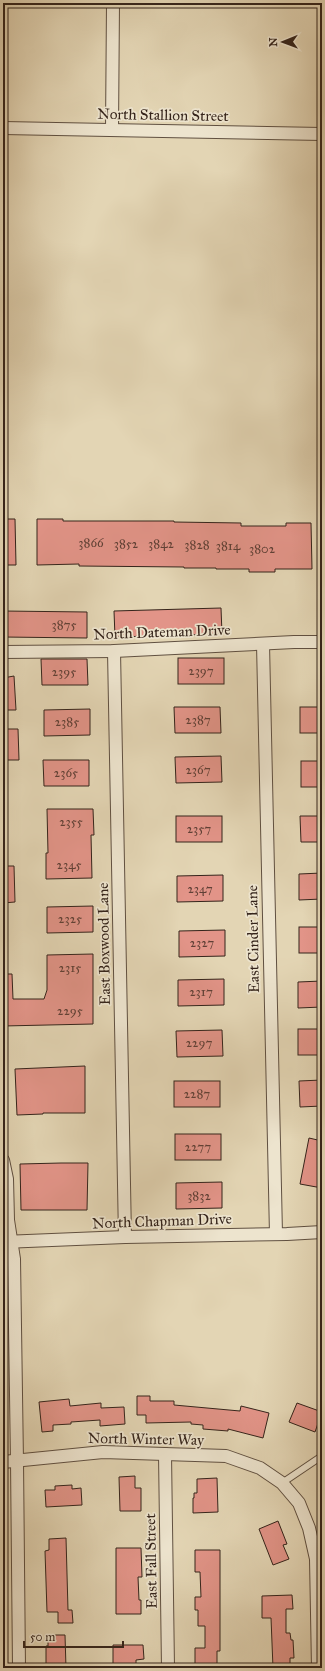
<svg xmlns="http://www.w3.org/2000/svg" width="325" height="1671" viewBox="0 0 325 1671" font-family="'IM FELL Great Primer',serif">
  <rect width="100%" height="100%" fill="#e3d5b4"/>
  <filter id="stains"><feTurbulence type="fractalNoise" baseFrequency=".005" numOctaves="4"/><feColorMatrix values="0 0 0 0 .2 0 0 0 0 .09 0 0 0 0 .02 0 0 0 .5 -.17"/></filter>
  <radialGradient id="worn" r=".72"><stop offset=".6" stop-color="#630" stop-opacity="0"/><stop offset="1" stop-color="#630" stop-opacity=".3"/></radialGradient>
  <g fill="#e29488" stroke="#35241b">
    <path d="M3 519H15L16 565H3Z"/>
    <path d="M37 519H63V521H174V522L241 523V526H286V523H311L312 569H275V572H249V569H216V568H184V567L79 566V564L37 565Z"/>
    <path d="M221 608 222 634 115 637 114 611Z"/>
    <path d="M3 611 87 612V638L3 637Z"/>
    <rect x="178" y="658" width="46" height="26"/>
    <path d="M41 659H87L88 685H42Z"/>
    <path d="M14 676 16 710H3V678Z"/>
    <path d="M174 707H220L221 733H175Z"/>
    <rect x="300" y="707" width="22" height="26"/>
    <path d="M90 709V735L44 736V710Z"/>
    <path d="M3 729H18L19 760H3Z"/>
    <path d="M221 756 222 782 176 783 175 757Z"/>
    <path d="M43 760H89V786H44Z"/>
    <rect x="301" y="761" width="21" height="26"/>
    <path d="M47 809H93L94 835H91L92 878 46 879V853H48Z"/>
    <rect x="176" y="816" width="46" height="26"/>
    <path d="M300 816H322V842H301Z"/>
    <path d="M3 866H14L15 902 3 903Z"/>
    <path d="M322 873V899L299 900V874Z"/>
    <path d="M223 875V901L177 902V876Z"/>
    <path d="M93 906V932L47 933V907Z"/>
    <rect x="299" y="927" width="23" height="26"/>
    <path d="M225 930V956L179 957V931Z"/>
    <path d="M93 954V1024L3 1026V974H12L13 999H44L47 990V955Z"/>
    <path d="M224 979V1005L178 1006V980Z"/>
    <path d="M322 981V1007L298 1008V982Z"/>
    <rect x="298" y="1029" width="24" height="26"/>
    <path d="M222 1030 223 1056 177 1057 176 1031Z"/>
    <path d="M85 1066V1113H43V1114L17 1115 15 1069Z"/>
    <path d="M322 1080V1106L300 1107 299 1081Z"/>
    <rect x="174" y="1081" width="46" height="26"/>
    <rect x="175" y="1134" width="46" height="26"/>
    <path d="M309 1138 322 1141V1188L300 1184Z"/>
    <path d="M61 1163H88L87 1210H21L20 1164Z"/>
    <path d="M222 1182V1208L176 1209V1183Z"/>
    <path d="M137 1396H150V1401H174V1405L240 1411 241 1406 269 1413 263 1438 228 1429V1431L203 1429V1425L191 1424V1422L146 1423V1415H137Z"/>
    <path d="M69 1399 70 1406 101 1403V1408L124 1407 125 1424 100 1426V1420L71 1422V1424L53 1425V1431L42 1432 39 1402Z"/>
    <path d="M297 1403 322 1412 315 1432 289 1422Z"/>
    <path d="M135 1476V1488H141V1511H120L119 1477Z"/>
    <path d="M217 1478 218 1512 193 1513V1498H194V1493H197V1479Z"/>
    <path d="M72 1485V1489L81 1488 82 1505 46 1507 45 1490H55V1486Z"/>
    <path d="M278 1521 287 1544 283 1545 289 1559 273 1565 259 1529Z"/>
    <path d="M66 1538 68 1610H72L73 1623H58V1612H47L45 1551 49 1550V1539Z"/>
    <path d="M116 1548H141L142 1577H138L139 1600H141V1614H116Z"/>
    <path d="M195 1550H220V1651H217V1668H199V1665H195V1648H205V1626H198V1610H195V1597H201L200 1572H195Z"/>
    <path d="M292 1595 293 1609H286V1633H290L291 1640H293L294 1658H290V1668H273L271 1618H262V1596Z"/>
    <path d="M48 1635H65L66 1668H46V1646H48Z"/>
    <path d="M113 1645H143L144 1659 136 1660V1668H113Z"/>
  </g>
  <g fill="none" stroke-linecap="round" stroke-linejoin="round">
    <defs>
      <path id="lane" d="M282 1483 319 1458"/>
      <g id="street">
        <path d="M3 128 322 134"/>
        <path d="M112 130 113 3"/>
        <path d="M263 644 276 1234"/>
        <path d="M114 651 125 1237"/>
        <path d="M3 652 114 651 294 642H322"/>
        <path d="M3 1160 7 1179 8 1220 14 1259 17 1461 19 1668"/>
        <path d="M3 1242 125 1237 287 1234 322 1232"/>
        <path d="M165 1454 168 1668"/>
        <path d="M3 1462 103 1452 226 1456 260 1468 282 1483 299 1503 309 1528 316 1559 318 1668"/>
      </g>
    </defs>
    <use href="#lane" stroke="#605041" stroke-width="8"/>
    <use href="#street" stroke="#605041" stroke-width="14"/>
    <use href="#lane" stroke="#ede4ce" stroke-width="6"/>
    <use href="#street" stroke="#ede4ce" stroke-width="12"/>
  </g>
  <g text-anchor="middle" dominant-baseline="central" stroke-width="3.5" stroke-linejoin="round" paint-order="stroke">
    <g font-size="13" fill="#604036">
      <text x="91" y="543">3866</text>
      <text x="126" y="544">3852</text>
      <text x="161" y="544">3842</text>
      <text x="197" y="545">3828</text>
      <text x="228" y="546">3814</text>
      <text x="262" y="549">3802</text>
      <text x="64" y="625">3875</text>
      <text x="201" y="671">2397</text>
      <text x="64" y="672">2395</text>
      <text x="198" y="720">2387</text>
      <text x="67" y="722">2385</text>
      <text x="198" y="770">2367</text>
      <text x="66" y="773">2365</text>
      <text x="71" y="822">2355</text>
      <text x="199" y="829">2357</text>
      <text x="69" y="865">2345</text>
      <text x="200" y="889">2347</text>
      <text x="70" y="919">2325</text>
      <text x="202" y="943">2327</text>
      <text x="70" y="968">2315</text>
      <text x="201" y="992">2317</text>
      <text x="70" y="1011">2295</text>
      <text x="199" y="1043">2297</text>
      <text x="197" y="1094">2287</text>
      <text x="198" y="1147">2277</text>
      <text x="199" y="1196">3832</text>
    </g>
    <g font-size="15" fill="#35241b" stroke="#ede4ce">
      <text transform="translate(163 115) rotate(1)">North Stallion Street</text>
      <text transform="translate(162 632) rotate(-2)">North Dateman Drive</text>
      <text transform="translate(253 939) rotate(-91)">East Cinder Lane</text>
      <text transform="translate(104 944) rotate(-91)">East Boxwood Lane</text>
      <text transform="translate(162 1221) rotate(-2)">North Chapman Drive</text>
      <text transform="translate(146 1439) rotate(1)">North Winter Way</text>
      <text transform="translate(151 1561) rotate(-91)">East Fall Street</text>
    </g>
  </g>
  <rect width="325" height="1671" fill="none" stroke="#e3d5b4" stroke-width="16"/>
  <rect x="4" y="4" width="317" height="1663" fill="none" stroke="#35241b" stroke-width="2"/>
  <rect x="8" y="8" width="309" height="1655" fill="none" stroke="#35241b"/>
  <g transform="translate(283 42) rotate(269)" stroke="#ede4ce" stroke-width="3" paint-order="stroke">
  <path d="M0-3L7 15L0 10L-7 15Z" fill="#35241b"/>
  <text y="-6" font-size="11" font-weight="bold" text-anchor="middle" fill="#35241b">N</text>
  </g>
  <path d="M24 1641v6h99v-6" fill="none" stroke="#35241b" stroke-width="2"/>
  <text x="30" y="1641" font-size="12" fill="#35241b" stroke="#ede4ce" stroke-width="3" paint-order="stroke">50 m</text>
  <rect width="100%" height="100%" filter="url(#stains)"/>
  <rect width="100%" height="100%" fill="url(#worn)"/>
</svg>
